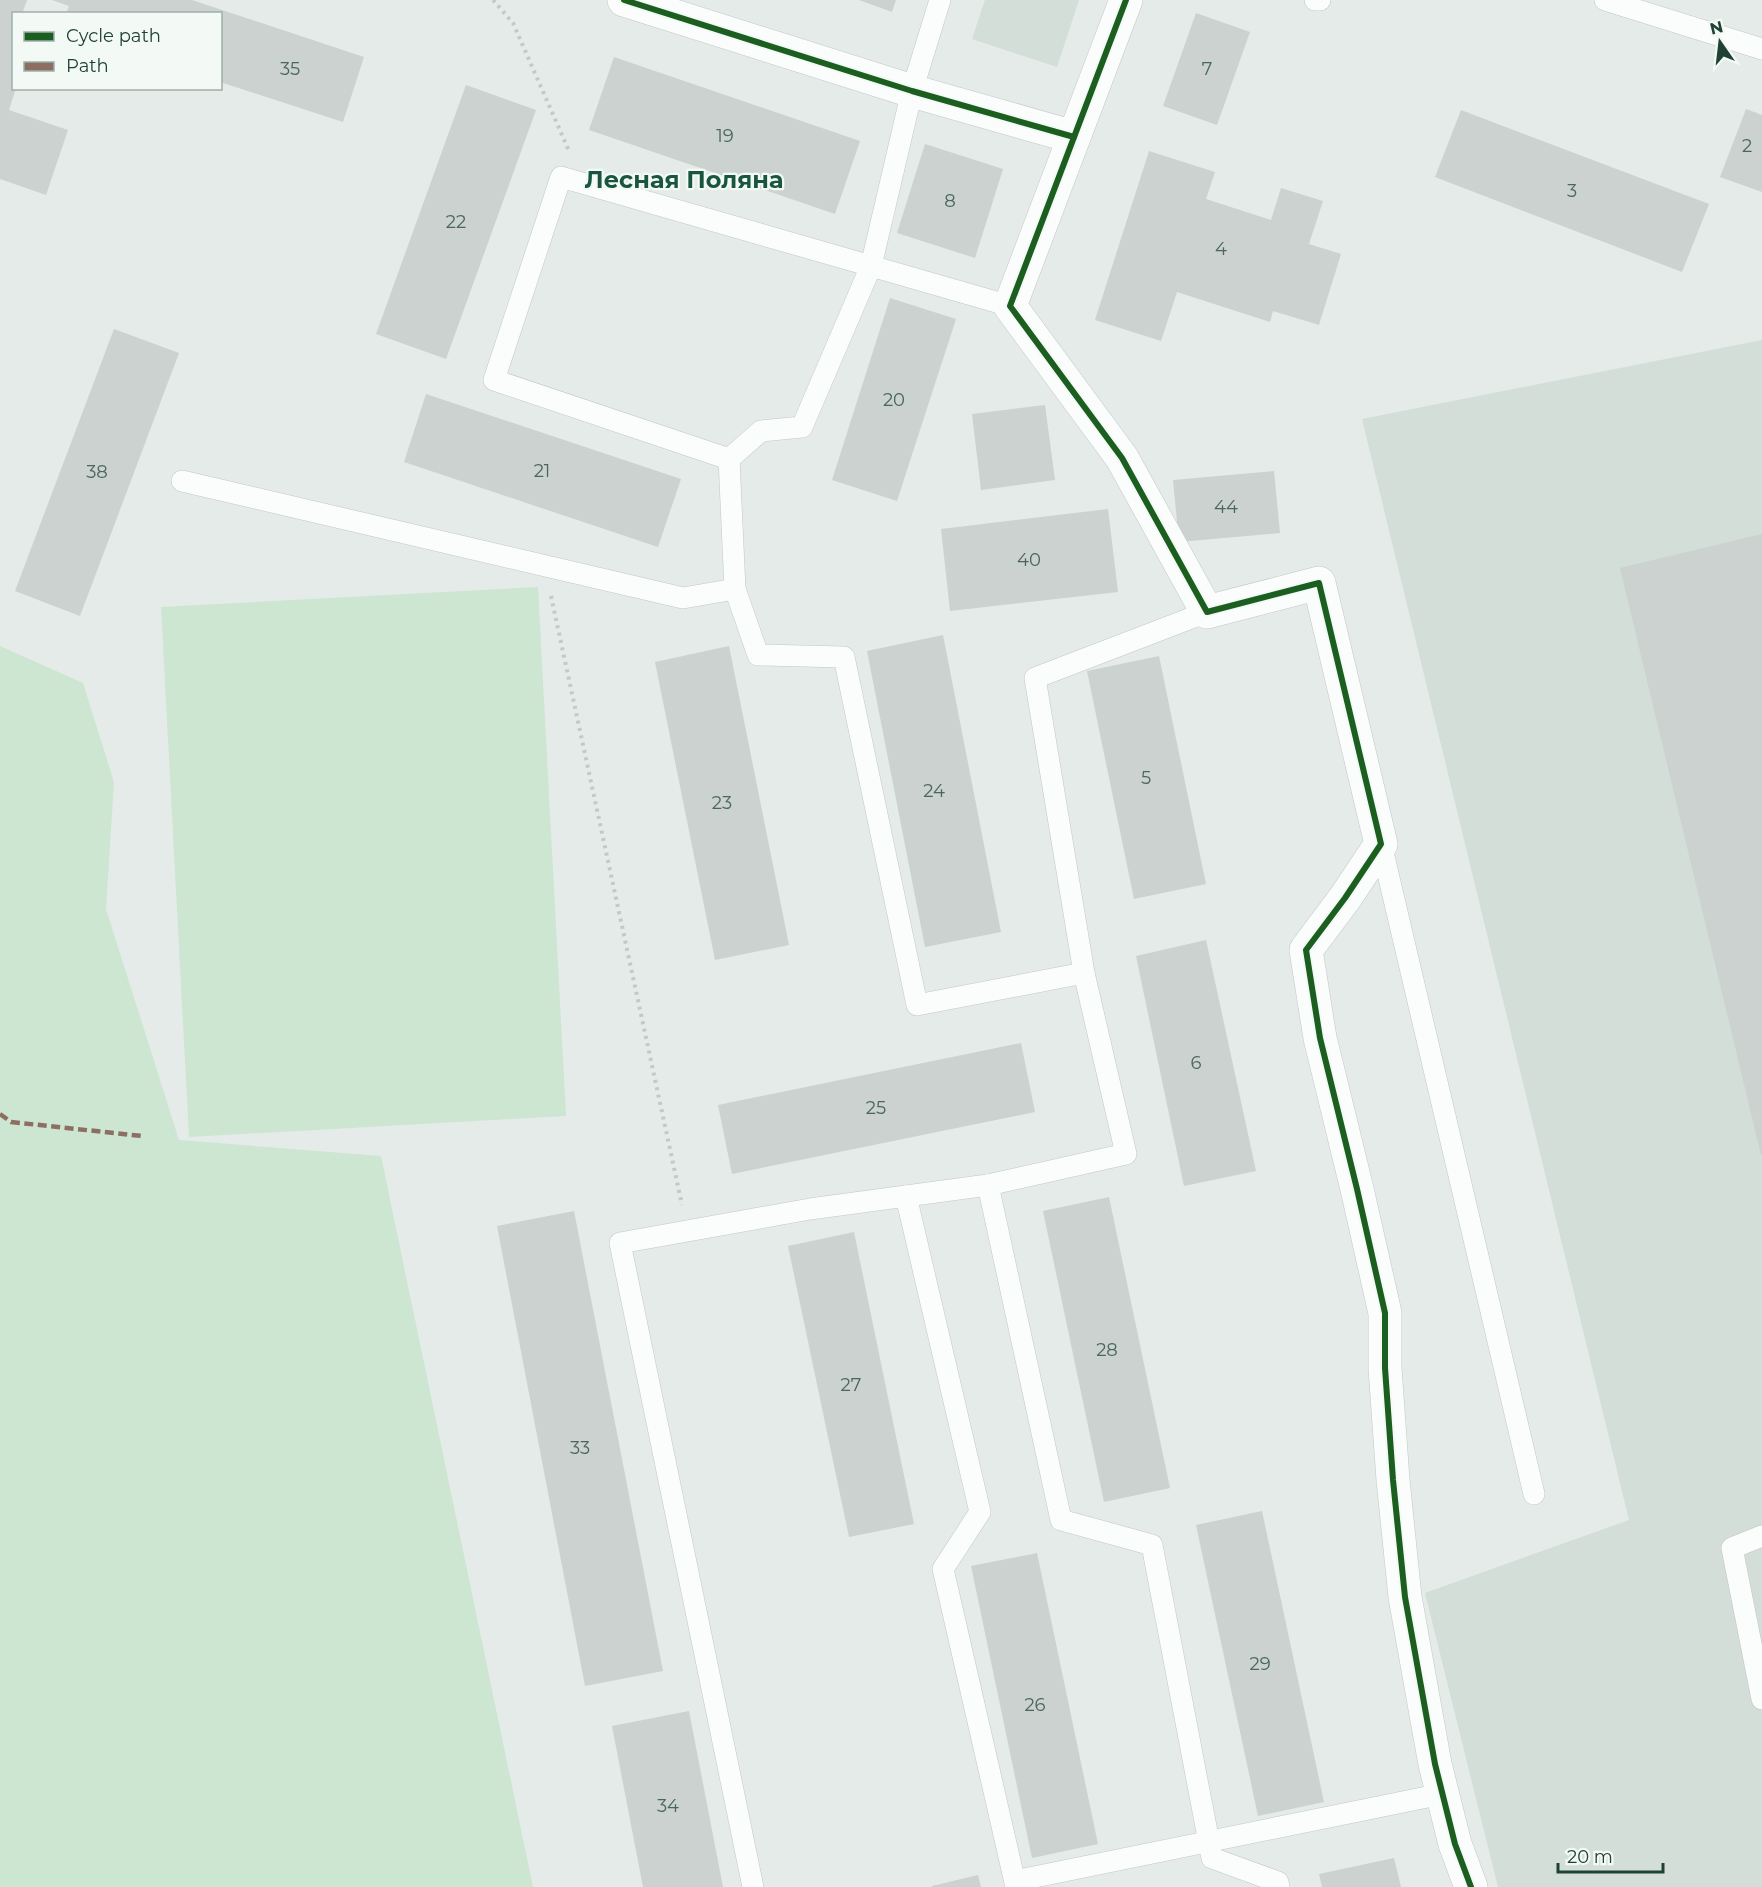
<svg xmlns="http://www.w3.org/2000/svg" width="1762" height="1887" viewBox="0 0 1762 1887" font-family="Montserrat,sans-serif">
  <rect width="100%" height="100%" fill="#e5ebe8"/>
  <g fill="#d2ded7">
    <path d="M985 0H1079L1057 67 972 39Z"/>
    <path d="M1762 340V1887H1498L1425 1593 1629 1520 1362 419Z"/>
  </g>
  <g fill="#cce6d1">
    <path d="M538 587 566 1116 189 1137 161 607Z"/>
    <path d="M0 646 83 683 114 782 106 909 179 1140 381 1156 533 1887H0Z"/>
  </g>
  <g fill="#cbd2cf">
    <path d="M0 0H27L22 14H14V88H16L9 110 68 130 46 195 0 179Z"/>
    <path d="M52 0H192L364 57 343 122 220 82V14H66L69 6Z"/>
    <path d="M859 0H896L892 12Z"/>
    <path d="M1196 13 1250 32 1217 125 1163 106Z"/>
    <path d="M614 57 860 141 835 214 589 130Z"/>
    <path d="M466 85 536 110 446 359 376 334Z"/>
    <path d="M1746 109 1762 115V192L1720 177Z"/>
    <path d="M1461 110 1709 204 1682 272 1435 177Z"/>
    <path d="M925 144 1003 169 975 258 897 233Z"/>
    <path d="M1149 151 1215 172 1206 199 1271 220 1281 188 1323 201 1309 244 1341 254 1319 325 1273 311 1270 322 1177 292 1161 341 1095 320Z"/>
    <path d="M890 298 956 319 897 501 832 480Z"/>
    <path d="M114 329 179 353 80 616 15 591Z"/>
    <path d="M426 394 681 479 658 547 404 462Z"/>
    <path d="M1045 405 1055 480 981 490 972 414Z"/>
    <path d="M1274 471 1280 533 1179 542 1173 480Z"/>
    <path d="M1108 509 1118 592 950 611 941 529Z"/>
    <path d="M1762 534V1155H1761L1620 568Z"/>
    <path d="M943 635 1001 932 925 947 867 651Z"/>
    <path d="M729 646 789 945 715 960 655 662Z"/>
    <path d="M1159 656 1206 884 1134 899 1087 671Z"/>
    <path d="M1206 940 1256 1171 1184 1186 1136 956Z"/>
    <path d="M1021 1043 1035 1112 732 1174 718 1105Z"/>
    <path d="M1109 1197 1170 1488 1104 1502 1043 1211Z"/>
    <path d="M574 1211 663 1671 585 1686 497 1226Z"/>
    <path d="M854 1232 914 1524 849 1537 788 1246Z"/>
    <path d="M1262 1511 1324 1802 1258 1816 1196 1525Z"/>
    <path d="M1037 1553 1098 1844 1032 1858 971 1566Z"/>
    <path d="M689 1711 723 1887H643L612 1726Z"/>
    <path d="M1394 1858 1401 1887H1322L1319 1874Z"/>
    <path d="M978 1875 981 1887H932V1886Z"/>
  </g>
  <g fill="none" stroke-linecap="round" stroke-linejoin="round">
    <defs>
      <g id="service">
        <path d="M940 0 912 91 871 266 1010 306"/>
        <path d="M1315 0H1320"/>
        <path d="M1605 0 1762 49"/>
        <path d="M561 177 871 266 802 427 761 431 729 459 494 380Z"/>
        <path d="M729 459 735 589 758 655 844 657 917 1005 1084 973"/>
        <path d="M182 481 683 598 735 589"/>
        <path d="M1207 612 1035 678 1084 973 1126 1154 988 1185 1061 1520 1152 1545 1212 1858 1278 1882 1279 1887"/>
        <path d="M1381 844 1534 1494"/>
        <path d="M906 1196 980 1512 943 1569 1016 1887"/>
        <path d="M1762 1536 1732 1548 1762 1699"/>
        <path d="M1015 1881 1442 1794"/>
        <path d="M753 1887 620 1243 810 1209 988 1185"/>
      </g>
      <g id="minor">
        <path d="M624 0 912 91 1074 137"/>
        <path d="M1126 0 1010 306 1122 458 1207 612 1319 583 1381 844 1345 898 1306 950 1320 1038 1357 1189 1385 1313V1368L1393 1480 1405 1597 1435 1764 1455 1844 1471 1887"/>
      </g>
    </defs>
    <use href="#service" stroke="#c2c8c5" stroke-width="22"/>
    <use href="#minor" stroke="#c2c8c5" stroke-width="34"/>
    <g stroke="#c0cbc6" stroke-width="4" stroke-dasharray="3 4.5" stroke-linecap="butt">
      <path d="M493 0 513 23 569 151"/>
      <path d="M551 596 682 1205"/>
    </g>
    <use href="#service" stroke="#fbfcfc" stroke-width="21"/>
    <use href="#minor" stroke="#fbfcfc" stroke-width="33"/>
    <path stroke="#8d6e63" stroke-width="4.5" stroke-dasharray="9 4.5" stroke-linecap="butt" d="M0 1114 11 1122 142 1136"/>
    <defs>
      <g id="cycleway">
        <path d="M624 0 912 91 1074 137"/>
        <path d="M1126 0 1010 306 1122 458 1207 612 1319 583 1381 844 1345 898 1306 950 1320 1038 1357 1189 1385 1313V1368L1393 1480 1405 1597 1435 1764 1455 1844 1471 1887"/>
      </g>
    </defs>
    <use href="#cycleway" stroke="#f3faf6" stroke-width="10"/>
    <use href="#cycleway" stroke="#1b5e20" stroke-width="6"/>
  </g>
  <g text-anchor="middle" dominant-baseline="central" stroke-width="4.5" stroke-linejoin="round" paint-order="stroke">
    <g font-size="18" fill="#4b675c">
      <text x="290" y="69">35</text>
      <text x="1207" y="69">7</text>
      <text x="725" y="136">19</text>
      <text x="1747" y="146">2</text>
      <text x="1572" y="191">3</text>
      <text x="950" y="201">8</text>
      <text x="456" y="222">22</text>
      <text x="1221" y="249">4</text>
      <text x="894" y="400">20</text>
      <text x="542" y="471">21</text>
      <text x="97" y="472">38</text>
      <text x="1226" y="507">44</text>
      <text x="1029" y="560">40</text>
      <text x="1146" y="778">5</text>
      <text x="934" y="791">24</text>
      <text x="722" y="803">23</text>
      <text x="1196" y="1063">6</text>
      <text x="876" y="1108">25</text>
      <text x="1107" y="1350">28</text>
      <text x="851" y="1385">27</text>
      <text x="580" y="1448">33</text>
      <text x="1260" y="1664">29</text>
      <text x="1035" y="1705">26</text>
      <text x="668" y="1806">34</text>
    </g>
    <g font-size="24" font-weight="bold" fill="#195640" stroke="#f3faf6">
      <text x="684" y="179">Лесная Поляна</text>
    </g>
  </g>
  <rect x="12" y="12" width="210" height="78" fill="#f3faf6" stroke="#9eb0a8" stroke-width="1.5"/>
  <rect x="24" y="32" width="30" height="9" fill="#1b5e20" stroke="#9eb0a8" stroke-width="1.5"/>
  <text x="66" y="42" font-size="18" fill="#1f4234">Cycle path</text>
  <rect x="24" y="62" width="30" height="9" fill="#8d6e63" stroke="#9eb0a8" stroke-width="1.5"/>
  <text x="66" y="72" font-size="18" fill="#1f4234">Path</text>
  <g transform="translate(1720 42) rotate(346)" stroke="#f3faf6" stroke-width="4.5" paint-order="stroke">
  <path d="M0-4.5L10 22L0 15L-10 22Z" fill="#1f4234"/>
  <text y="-9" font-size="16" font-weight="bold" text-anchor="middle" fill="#1f4234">N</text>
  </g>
  <path d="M1558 1863v9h105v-9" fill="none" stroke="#1f4234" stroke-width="3"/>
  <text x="1567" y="1863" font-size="18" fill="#1f4234" stroke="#f3faf6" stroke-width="4.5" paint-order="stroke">20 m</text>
</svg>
